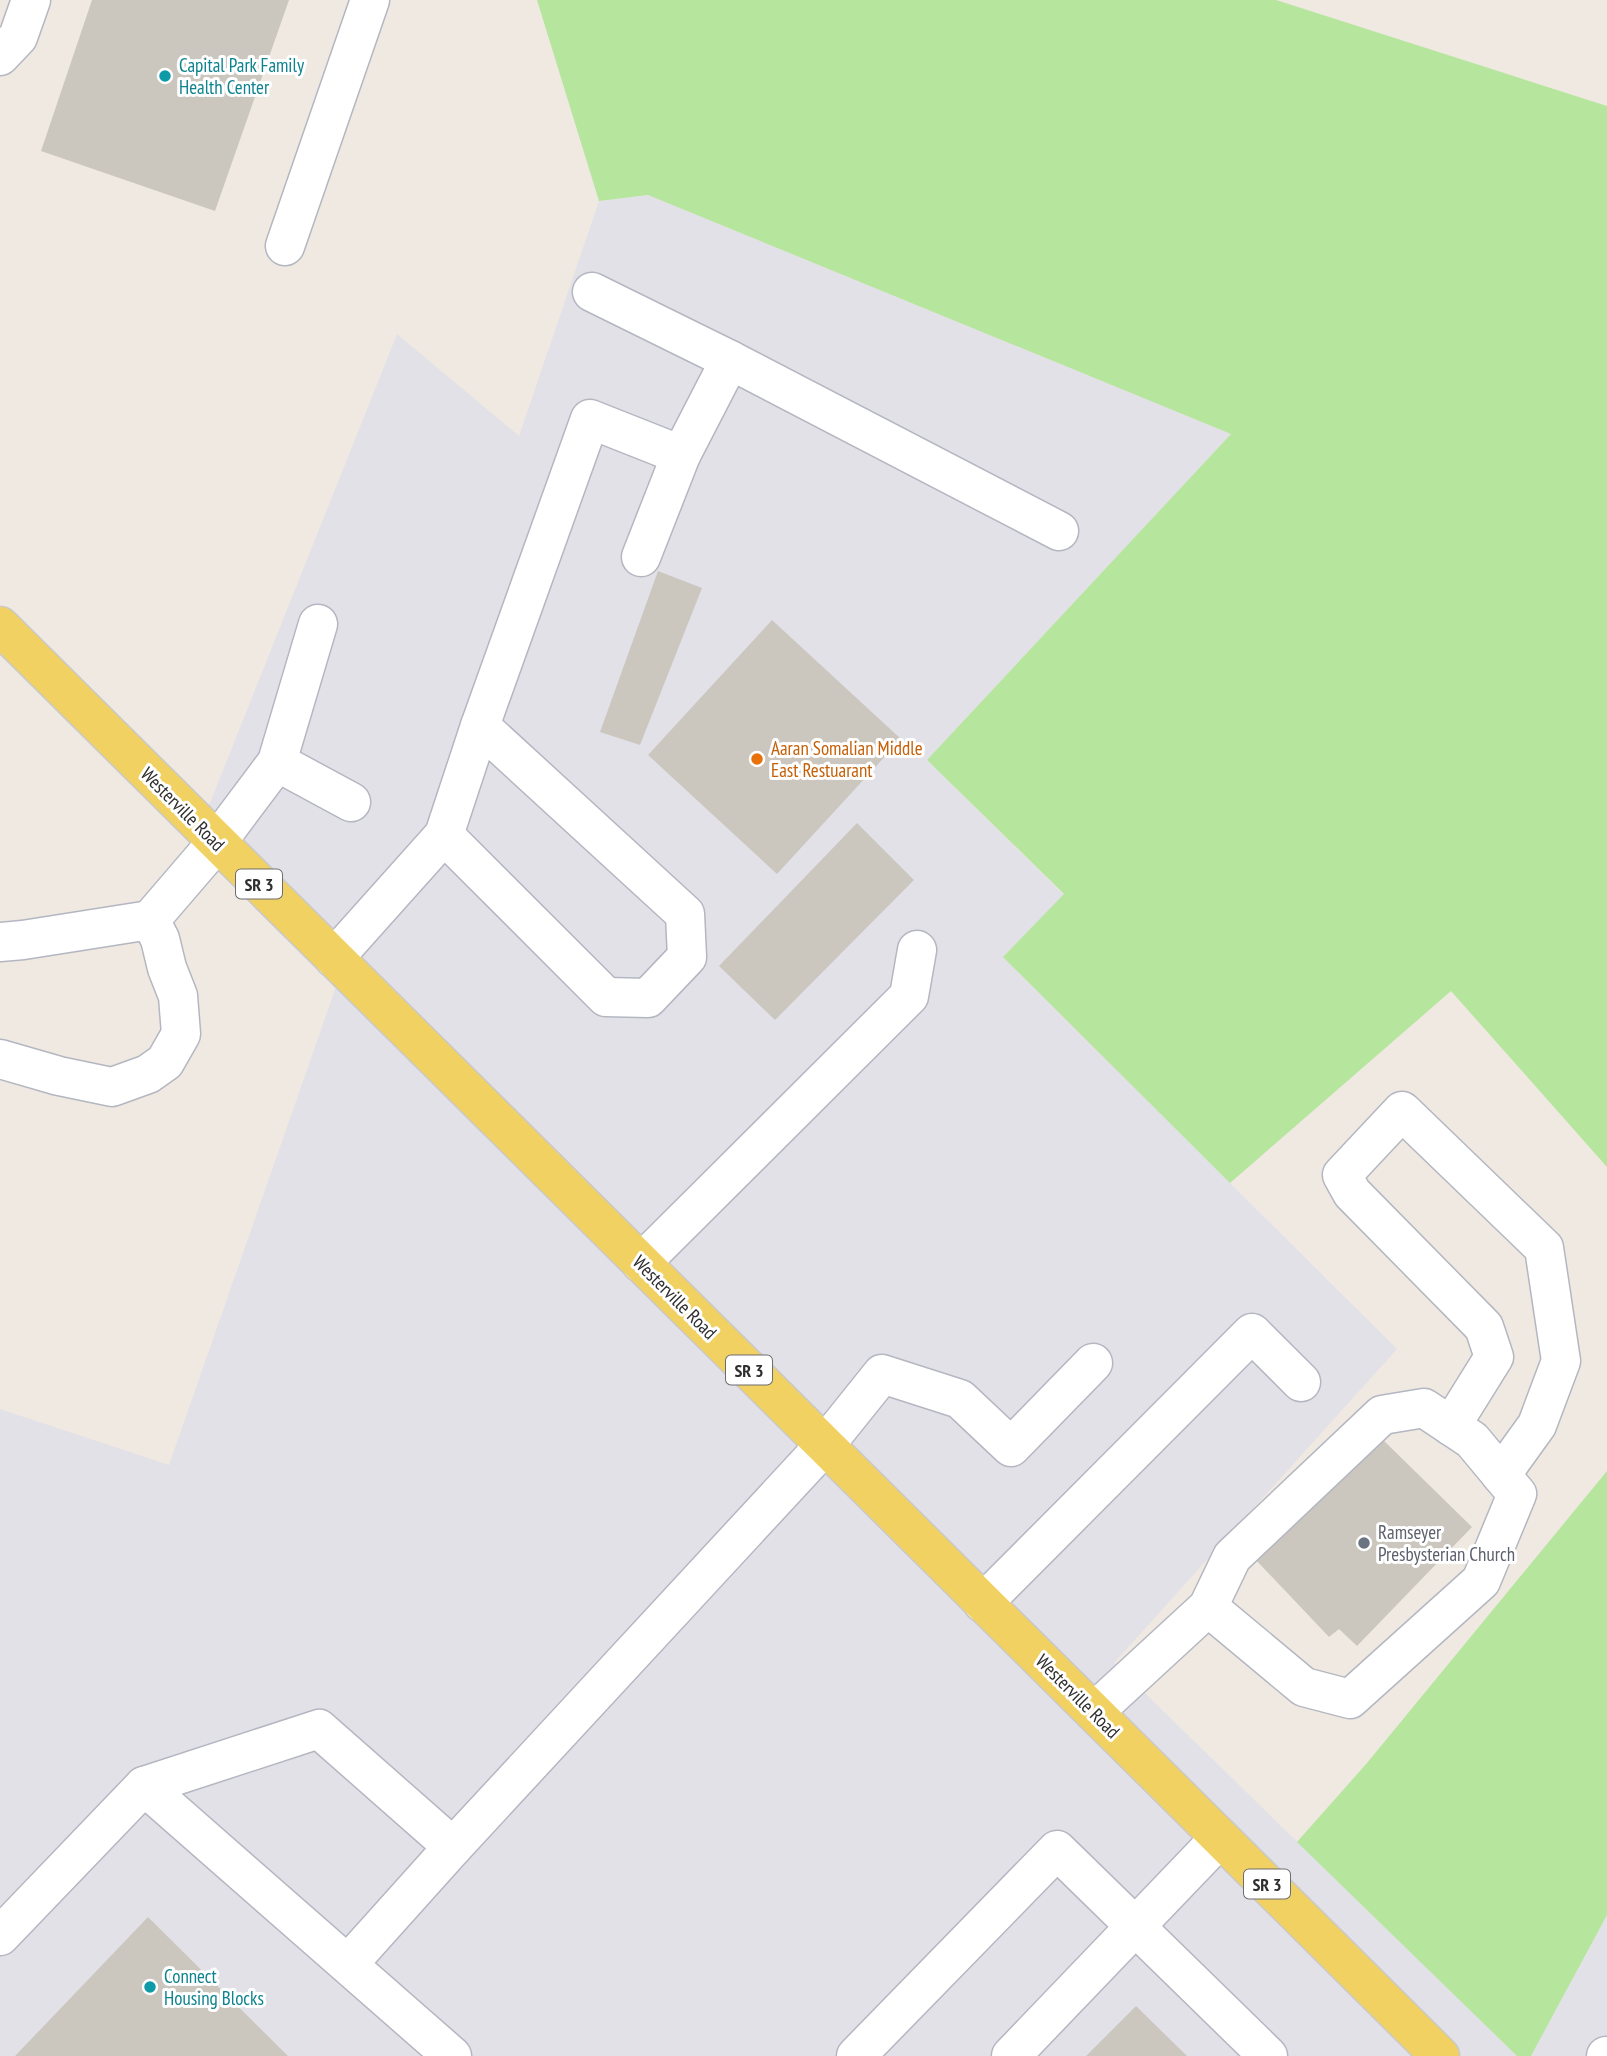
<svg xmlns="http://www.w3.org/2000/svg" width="1607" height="2056" viewBox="0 0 1607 2056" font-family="'PT Sans Narrow',sans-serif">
  <rect width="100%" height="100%" fill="#efe9e1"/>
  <g fill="#e3e1e8">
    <path d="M648 195 1231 434 927 760 1064 895 1003 957 1397 1349 1114 1663 1517 2056H0V1409L169 1465 346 958 202 823 397 334 519 436 599 201Z"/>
    <path d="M1607 1915V2056H1531Z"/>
  </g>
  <g fill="#b6e59e">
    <path d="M537 0H1276L1607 106V1167L1451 991 1230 1183 1003 957 1064 894 927 760 1231 434 648 195 599 201Z"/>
    <path d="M1607 1471V1915L1531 2056H1517L1297 1842 1367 1763Z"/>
  </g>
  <g fill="#cbc7bf">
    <path d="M92 0H289L215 211 41 151Z"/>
    <path d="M658 571 702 588 640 745 600 732Z"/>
    <path d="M772 620 901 739 777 874 648 755Z"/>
    <path d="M857 823 914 880 775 1020 719 966Z"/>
    <path d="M1378 1435 1472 1527 1357 1646 1339 1629 1329 1637 1255 1559Z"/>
    <path d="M148 1917 288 2056H15Z"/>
    <path d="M1136 2006 1187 2056H1086Z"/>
  </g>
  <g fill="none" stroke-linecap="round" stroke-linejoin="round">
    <defs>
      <g id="minor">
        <path d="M0 56 18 37 31 0"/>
        <path d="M285 246 370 0"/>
        <path d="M730 360 1059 531"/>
        <path d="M641 557 681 455"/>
        <path d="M277 762 351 802"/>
        <path d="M444 835 480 726"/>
        <path d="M0 942 23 940 150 920"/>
        <path d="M334 958 444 835 606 997 648 998 687 957 685 914 480 726 590 419 681 455 730 360 592 292"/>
        <path d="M0 1059 59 1076 112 1087 148 1074 165 1062 181 1034 178 996 167 968 160 939 150 920 217 842 277 762 318 624"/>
        <path d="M641 1263 909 996 917 950"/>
        <path d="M1451 1426 1494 1357 1484 1327 1352 1193 1342 1175 1402 1111 1544 1248 1561 1361 1537 1425 1501 1475"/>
        <path d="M983 1603 1252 1333 1301 1382"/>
        <path d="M1094 1712 1208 1607 1304 1687 1350 1699 1481 1581 1517 1494 1472 1440 1424 1408 1382 1415 1232 1557 1208 1607"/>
        <path d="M144 1786 319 1729 453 1847 825 1445 882 1374 960 1399 1011 1447 1093 1363"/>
        <path d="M0 1936 144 1786 452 2056"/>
        <path d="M348 1964 453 1847"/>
        <path d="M856 2056 1057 1850 1268 2056"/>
        <path d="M1011 2056 1220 1838"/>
        <path d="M1606 2056H1607"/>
      </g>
      <path id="major" d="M0 626 1440 2056"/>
    </defs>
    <use href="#minor" stroke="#b4b7c1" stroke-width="41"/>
    <use href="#major" stroke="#c9c9c9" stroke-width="41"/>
    <use href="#minor" stroke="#fff" stroke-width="38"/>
    <use href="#major" stroke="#f2d163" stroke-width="38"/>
  </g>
  <g fill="#0f9aa8" stroke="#fff" stroke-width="2.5">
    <circle cx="165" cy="76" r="7"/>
    <circle cx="150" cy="1987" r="7"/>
  </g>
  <circle fill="#e8710a" stroke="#fff" stroke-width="2.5" cx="757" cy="759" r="7"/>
  <circle fill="#6b7280" stroke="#fff" stroke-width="2.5" cx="1364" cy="1543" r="7"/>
  <g text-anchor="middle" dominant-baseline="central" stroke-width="6" stroke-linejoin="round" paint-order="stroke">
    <g fill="#fff" stroke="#6d6d6d" stroke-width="2">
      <rect x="236" y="869.5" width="46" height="29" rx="5"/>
      <rect x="726" y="1355.5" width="46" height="29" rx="5"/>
      <rect x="1244" y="1869.5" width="46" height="29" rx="5"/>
    </g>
    <g font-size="18" font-weight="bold" fill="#2e2e2e">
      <text x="259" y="884">SR 3</text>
      <text x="749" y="1370">SR 3</text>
      <text x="1267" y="1884">SR 3</text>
    </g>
    <g font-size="19" fill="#0d838f" stroke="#fff" text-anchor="start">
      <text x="179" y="65">Capital Park Family<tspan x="179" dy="22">Health Center</tspan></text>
      <text x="164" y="1976">Connect<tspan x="164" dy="22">Housing Blocks</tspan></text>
    </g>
    <g font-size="19" fill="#c56008" stroke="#fff" text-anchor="start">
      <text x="771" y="748">Aaran Somalian Middle<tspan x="771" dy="22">East Restuarant</tspan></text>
    </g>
    <g font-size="19" fill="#2e2e2e" stroke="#fff">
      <text transform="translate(183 809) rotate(45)">Westerville Road</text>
      <text transform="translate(675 1297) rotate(45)">Westerville Road</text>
      <text transform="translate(1078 1696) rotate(45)">Westerville Road</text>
    </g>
    <g font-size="19" fill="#5b616d" stroke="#fff" text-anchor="start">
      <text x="1378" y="1532">Ramseyer<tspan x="1378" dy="22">Presbysterian Church</tspan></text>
    </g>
  </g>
</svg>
